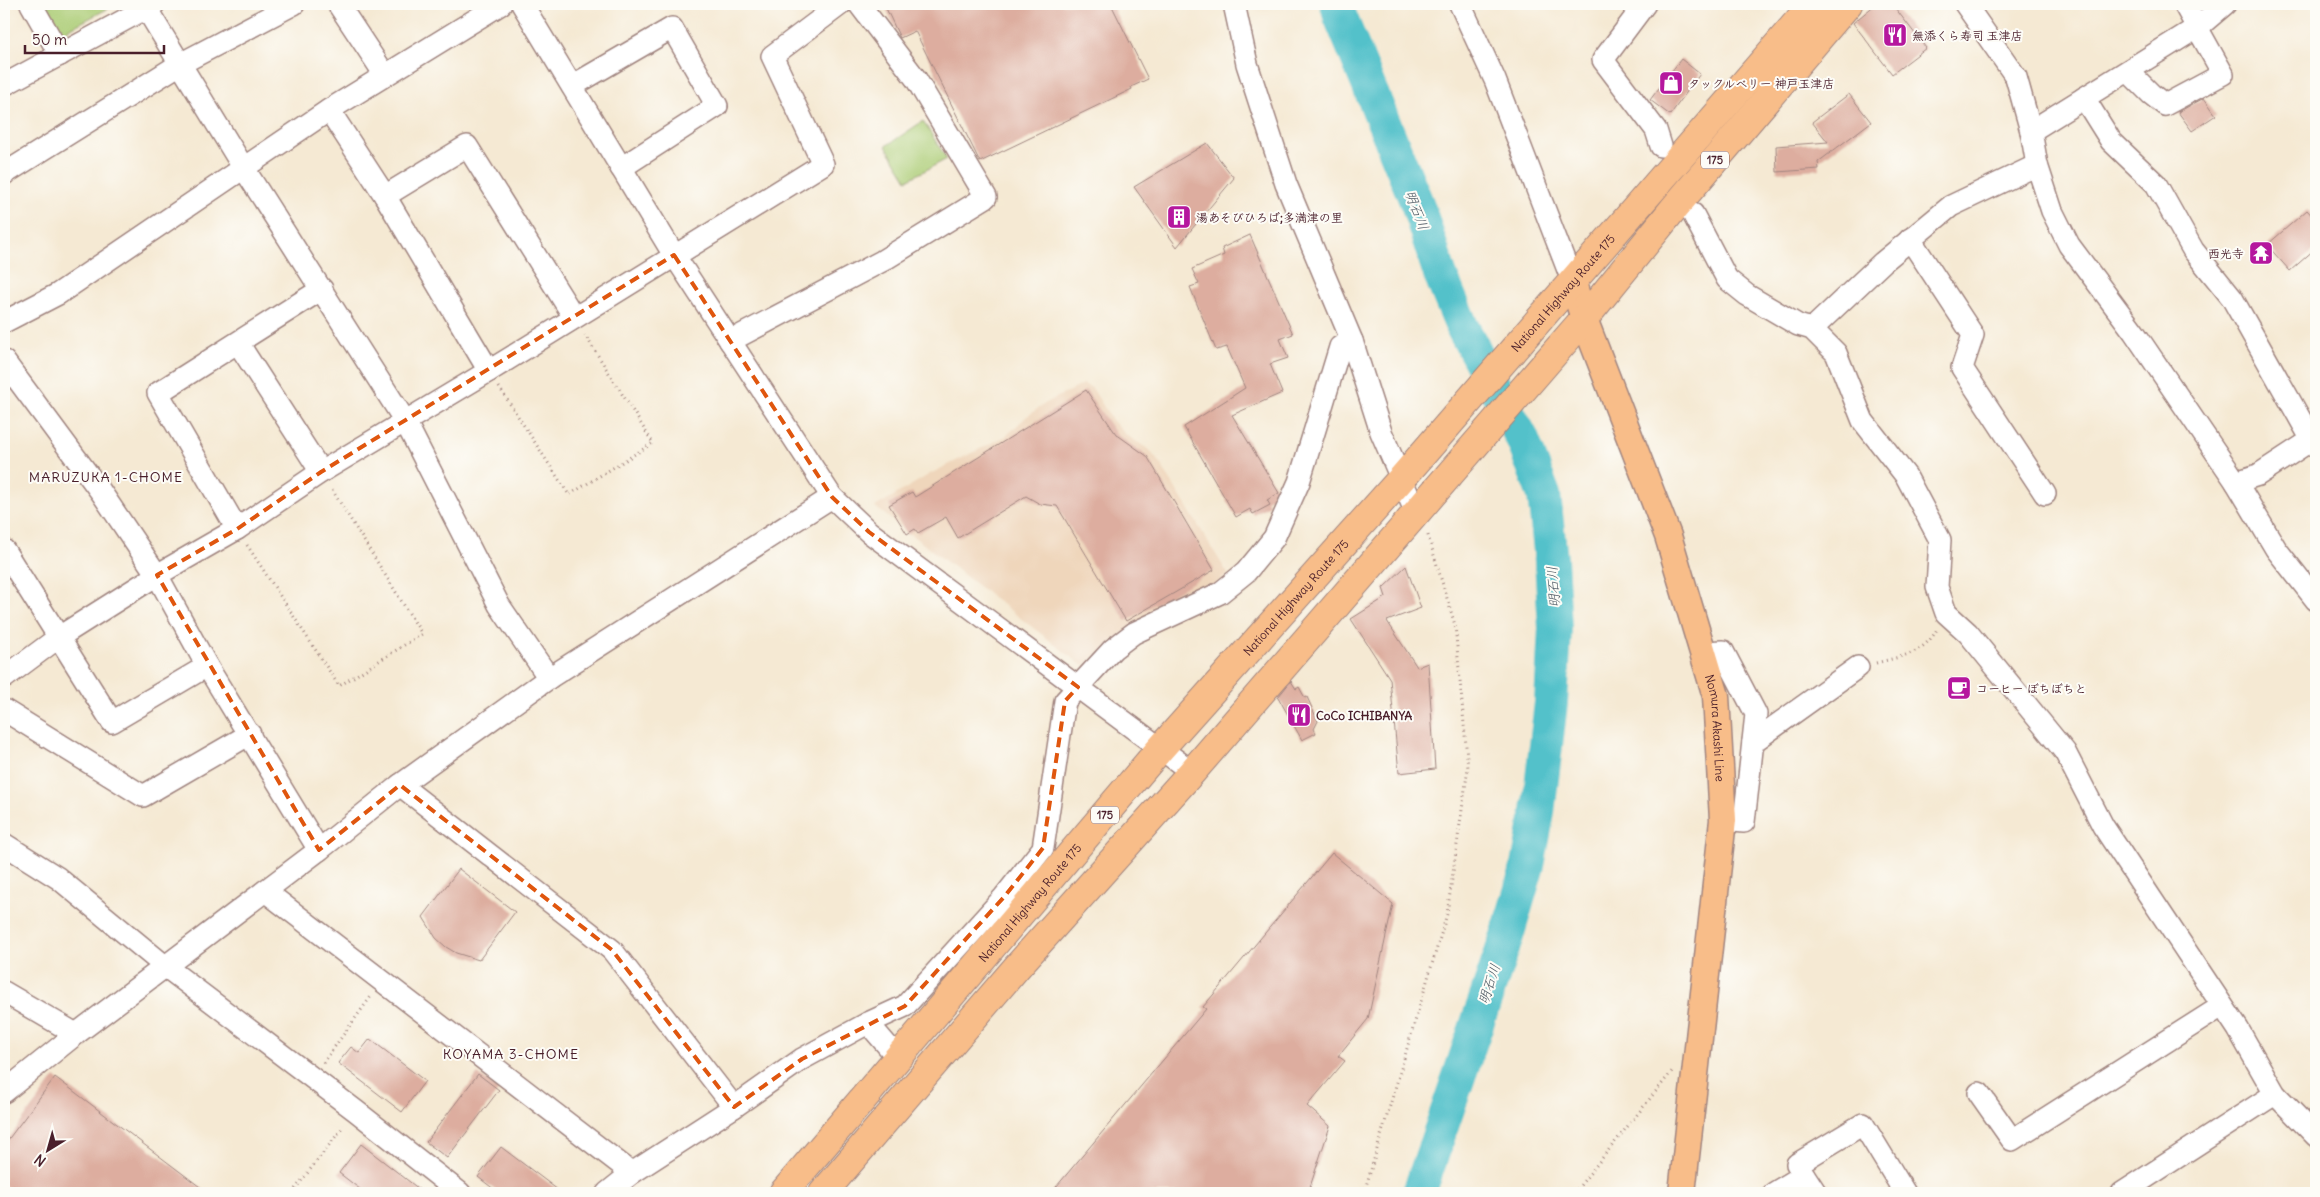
<svg xmlns="http://www.w3.org/2000/svg" width="2320" height="1197" viewBox="0 0 2320 1197" font-family="Delius,'Klee One',sans-serif">
  <rect width="100%" height="100%" fill="#fdfcf7"/>
  <filter id="ink" filterUnits="userSpaceOnUse"><feTurbulence type="fractalNoise" baseFrequency=".02" numOctaves="2"/><feDisplacementMap in="SourceGraphic" scale="10" xChannelSelector="R" yChannelSelector="G"/><feConvolveMatrix kernelMatrix="1 2 1 2 8 2 1 2 1" color-interpolation-filters="sRGB"/></filter>
  <filter id="wash" filterUnits="userSpaceOnUse"><feTurbulence type="fractalNoise" baseFrequency=".0096" numOctaves="4" result="noise"/><feDisplacementMap in="SourceGraphic" scale="20" xChannelSelector="R" yChannelSelector="G"/><feGaussianBlur stdDeviation="1.12" result="paint"/><feColorMatrix in="noise" values="0 0 0 0 0 0 0 0 0 0 0 0 0 0 0 0 0 1.4 0 .05"/><feComposite in="paint" operator="in"/></filter>
  <g filter="url(#wash)">
    <rect width="100%" height="100%" fill="#f5e9d3"/>
    <path fill="#efd6bb" d="M1083 384 1092 388 1112 420 1126 435 1148 449 1160 463 1228 574 1207 590 1130 627 1083 666 875 507 930 474 1006 436 1026 417 1046 403Z"/>
    <g fill="#abcc75" stroke="#7a7650">
      <path d="M40 4H117L61 33 54 27Z"/>
      <path d="M923 121 947 159 907 180 886 146Z"/>
    </g>
    <g fill="none" stroke-linecap="round" stroke-linejoin="round">
      <path stroke="#53c1ca" stroke-width="34" d="M1337 4 1340 16 1418 206 1440 274 1462 327 1522 438 1544 495 1551 560 1555 628 1551 703 1538 812 1528 865 1507 936 1419 1193"/>
    </g>
    <g id="blocks">
      <g fill="#ddad9f">
        <path d="M884 4H1111L1148 79 1131 87 1132 89 980 162 915 31 900 38Z"/>
        <path d="M1876 4H1892L1926 48 1892 74 1853 23Z"/>
        <path d="M1681 59 1700 74 1670 115 1650 100Z"/>
        <path d="M1849 94 1871 122 1818 162 1819 169 1777 172 1776 146 1828 142 1812 122Z"/>
        <path d="M2204 98 2216 115 2192 131 2178 112Z"/>
        <path d="M1207 143 1234 178 1177 247 1134 187Z"/>
        <path d="M2307 210 2316 220V248L2290 271 2267 245Z"/>
        <path d="M1250 235 1293 334 1280 339 1288 358 1270 364 1282 393 1232 415 1279 493 1267 500 1270 505 1253 514 1250 509 1236 517 1184 427 1245 388 1227 347 1216 350 1190 287 1199 284 1192 269 1224 255 1222 248Z"/>
        <path d="M1086 390 1116 434 1147 456 1214 570 1126 621 1057 506 1040 504 1026 496 958 538 946 517 918 533 915 529 907 534 889 505 912 492 915 497Z"/>
        <path d="M1406 566 1421 608 1387 621 1417 667 1428 663 1435 769 1399 773 1390 679 1351 619 1386 597 1383 588Z"/>
        <path d="M1291 681 1296 689 1299 687 1305 698 1307 697 1318 721 1314 729 1316 733 1302 740 1278 697Z"/>
        <path d="M1332 853 1393 904 1368 1019 1338 1056 1345 1061 1307 1106 1330 1126 1308 1193H1051L1206 1009 1203 1007Z"/>
        <path d="M459 869 515 912 479 960 456 953 446 947 436 938 423 917Z"/>
        <path d="M370 1039 425 1081 402 1112 338 1063 351 1047 359 1053Z"/>
        <path d="M478 1074 499 1090 447 1158 426 1142Z"/>
        <path d="M55 1077 208 1193H11L4 1184V1145Z"/>
        <path d="M361 1144 424 1193H365L339 1173Z"/>
        <path d="M501 1147 562 1193H499L478 1177Z"/>
      </g>
    </g>
  </g>
  <g filter="url(#ink)">
    <use href="#blocks" fill-opacity="0" stroke="#a0847f" stroke-width="1"/>
    <g fill="none" stroke-linecap="round" stroke-linejoin="round">
      <defs>
        <g id="minor">
          <path d="M31 4 60 55"/>
          <path d="M338 4 385 75"/>
          <path d="M522 4 674 255 832 497 869 532 1192 772"/>
          <path d="M1234 4 1247 64 1286 184 1352 341 1381 432 1416 513"/>
          <path d="M1460 4 1495 80 1573 283"/>
          <path d="M1645 4 1603 60 1656 130 1661 146"/>
          <path d="M1965 4 2016 77 2031 131 2037 165 2052 211 2069 245 2134 332 2236 482 2276 549 2316 600"/>
          <path d="M146 8 243 167 405 421 499 605 549 678"/>
          <path d="M2128 71 2151 94 2165 105 2223 74 2184 4"/>
          <path d="M4 85 154 4"/>
          <path d="M572 86 672 28 717 106 621 168"/>
          <path d="M2084 98 2111 141 2156 184 2193 250 2232 298 2312 440"/>
          <path d="M329 110 385 196 489 371"/>
          <path d="M2031 131 2198 27 2225 4"/>
          <path d="M4 174 180 64 294 4"/>
          <path d="M385 196 467 146 574 317"/>
          <path d="M1693 214 1727 279 1747 295 1798 325 1812 329 1836 353 1863 421 1906 476 1940 540 1937 587 1946 613 1968 633 2065 752 2103 826 2238 1029 2275 1094 2316 1136"/>
          <path d="M1910 239 1973 335 1962 368 2045 494"/>
          <path d="M4 322 58 294 329 110 501 4"/>
          <path d="M1812 329 1883 262 1951 206 2037 165"/>
          <path d="M730 341 882 261 986 197 916 79 859 4"/>
          <path d="M238 343 321 472"/>
          <path d="M4 361 101 492 157 575 207 666 319 850"/>
          <path d="M2236 482 2258 475 2316 437"/>
          <path d="M237 529 158 393 322 289"/>
          <path d="M4 550 112 722 207 666"/>
          <path d="M1703 652 1723 651 1756 714 1744 822 1723 820"/>
          <path d="M4 678 59 637 157 575 237 529 321 472 489 371 823 164 772 56 841 4"/>
          <path d="M4 710 143 796 250 734"/>
          <path d="M1753 742 1858 667"/>
          <path d="M400 785 612 950 734 1107"/>
          <path d="M4 844 58 878 166 967 356 1111 460 1193"/>
          <path d="M265 891 632 1173"/>
          <path d="M4 992 76 1034"/>
          <path d="M868 1023 898 1058"/>
          <path d="M4 1092 76 1034 319 850 400 785 549 678 832 497"/>
          <path d="M1979 1093 2012 1140 2222 1006"/>
          <path d="M607 1193 632 1173 734 1107 802 1059 868 1023 905 1006 1004 897 1043 848 1065 701 1113 649 1134 633 1220 593 1246 572 1274 538 1299 482 1340 347 1352 341"/>
          <path d="M1774 1193 1804 1175"/>
          <path d="M1816 1193 1797 1164 1863 1124 1905 1193"/>
          <path d="M2122 1193 2275 1094"/>
        </g>
        <g id="major">
          <path id="s1" d="M1573 283 1584 319 1668 536 1716 696 1723 820 1682 1193"/>
        </g>
        <g id="highway">
          <path id="s2" d="M783 1193 1160 749 1402 478 1813 4"/>
          <path d="M823 1193 1017 967 1192 772 1584 319 1675 207 1848 4"/>
        </g>
      </defs>
      <use href="#minor" stroke="#a0847f" stroke-width="24"/>
      <use href="#major" stroke="#a0847f" stroke-width="29"/>
      <use href="#highway" stroke="#a0847f" stroke-width="30"/>
      <g stroke="#a0847f" stroke-width="3" stroke-dasharray="1 4" stroke-linecap="butt">
        <path d="M499 387 569 495 653 443 585 335"/>
        <path d="M247 545 339 686 422 634 331 488"/>
        <path d="M1876 663C1902 656 1924 654 1937 629"/>
        <path d="M323 1063 372 995"/>
        <path d="M292 1193 344 1126"/>
        <path d="M1364 1193 1447 914 1468 768 1455 625 1427 532"/>
        <path d="M1574 1193 1673 1070"/>
      </g>
      <use href="#minor" stroke="#fff" stroke-width="21"/>
      <use href="#major" stroke="#f8bd89" stroke-width="26"/>
      <use href="#highway" stroke="#f8bd89" stroke-width="28"/>
    </g>
  </g>
  <path fill="none" stroke="#e0560e" stroke-width="4" stroke-dasharray="10 6" stroke-linejoin="round" d="M674 255 832 497 869 532 1078 687 1065 701 1043 848 1004 897 905 1006 802 1059 734 1107 612 950 400 785 319 850 157 575 237 529 321 472Z"/>
  <defs>
    <symbol id="restaurant-square" viewBox="-11 -11 22 22"><rect x="-9" y="-9" width="18" height="18" rx="4" fill="#b5179e" stroke="#fdfcf7"/><path d="M-5-6h1v4h1v-4h1v4h1v-4h1v5L-1.5 .5V6h-2V.5L-5-1ZM5-6V6H3V1.5H1.5Q1.5-4 5-6Z" fill="#fff"/></symbol>
    <symbol id="shop-square" viewBox="-11 -11 22 22"><rect x="-9" y="-9" width="18" height="18" rx="4" fill="#b5179e" stroke="#fdfcf7"/><path d="M-5-2.5h2.3a2.7 3.5 0 0 1 5.4 0H5L5.5 6h-11ZM-1.5-2.5h3a1.5 2.3 0 0 0-3 0Z" fill="#fff"/></symbol>
    <symbol id="building-square" viewBox="-11 -11 22 22"><rect x="-9" y="-9" width="18" height="18" rx="4" fill="#b5179e" stroke="#fdfcf7"/><path d="M-4-6H4V6H1V3H-1V6H-4ZM-2.5-4.3h1.7v1.8h-1.7ZM.8-4.3h1.7v1.8H.8ZM-2.5-1h1.7V.8h-1.7ZM.8-1h1.7V.8H.8Z" fill="#fff"/></symbol>
    <symbol id="temple-square" viewBox="-11 -11 22 22"><rect x="-9" y="-9" width="18" height="18" rx="4" fill="#b5179e" stroke="#fdfcf7"/><path d="M0-6L5-2H3V0L6.5 2.5H4V6H1.5V3h-3V6H-4V2.5H-6.5L-3 0V-2H-5Z" fill="#fff"/></symbol>
    <symbol id="cafe-square" viewBox="-11 -11 22 22"><rect x="-9" y="-9" width="18" height="18" rx="4" fill="#b5179e" stroke="#fdfcf7"/><path d="M-5.5-4.5H6V0H3Q3 3.5 0 3.5H-2.5Q-5.5 3.5-5.5 0ZM3-3.2v2h1.7v-2ZM-6 4.5H4V6H-6Z" fill="#fff"/></symbol>
  </defs>
  <g fill-rule="evenodd">
    <use href="#restaurant-square" x="1881" y="21" width="28" height="28"/>
    <use href="#shop-square" x="1657" y="69" width="28" height="28"/>
    <use href="#building-square" x="1165" y="203" width="28" height="28"/>
    <use href="#temple-square" x="2247" y="239" width="28" height="28"/>
    <use href="#cafe-square" x="1945" y="674" width="28" height="28"/>
    <use href="#restaurant-square" x="1285" y="701" width="28" height="28"/>
  </g>
  <g text-anchor="middle" dominant-baseline="central" stroke-width="4" stroke-linejoin="round" paint-order="stroke">
    <g fill="#fdfcf7" stroke="#806168" stroke-width="1">
      <rect x="1701" y="151.5" width="28" height="17" rx="4"/>
      <rect x="1091" y="806.5" width="28" height="17" rx="4"/>
    </g>
    <g font-size="11" font-weight="bold" fill="#4a1f2b">
      <text x="1715" y="160">175</text>
      <text x="1105" y="815">175</text>
    </g>
    <g font-size="12" font-weight="bold" fill="#4a1f2b" stroke="#fdfcf7" text-anchor="start">
      <text x="1912" y="35">無添くら寿司 玉津店</text>
      <text x="1688" y="83">タックルベリー 神戸玉津店</text>
      <text x="1196" y="217">湯あそびひろば;多満津の里</text>
      <text x="2244" y="253" text-anchor="end">西光寺</text>
      <text x="1976" y="688">コーヒー ぼちぼちと</text>
      <text x="1316" y="715">CoCo ICHIBANYA</text>
    </g>
    <g font-size="12" fill="#4a1f2b" stroke="#fdfcf7">
      <text stroke="none"><textPath href="#s2" startOffset="1191">National Highway Route 175</textPath></text>
      <text stroke="none"><textPath href="#s2" startOffset="786">National Highway Route 175</textPath></text>
      <text stroke="none"><textPath href="#s1" startOffset="469">Nomura Akashi Line</textPath></text>
      <text stroke="none"><textPath href="#s2" startOffset="381">National Highway Route 175</textPath></text>
    </g>
    <g font-size="14" font-style="italic" fill="#4d5863" stroke="#fdfcf7">
      <text transform="translate(1417 210) rotate(69)">明石川</text>
      <text transform="translate(1553 587) rotate(-94)">明石川</text>
      <text transform="translate(1489 984) rotate(-72)">明石川</text>
    </g>
    <g font-size="14" letter-spacing="1" fill="#4a1f2b" stroke="#fdfcf7">
      <text x="106" y="477">MARUZUKA 1-CHOME</text>
      <text x="511" y="1054">KOYAMA 3-CHOME</text>
    </g>
  </g>
  <rect width="2320" height="1197" fill="none" stroke="#fdfcf7" stroke-width="20"/>
  <g transform="translate(48 1150) rotate(217)" stroke="#fdfcf7" stroke-width="4" paint-order="stroke">
  <path d="M0-4L9 19L0 12L-9 19Z" fill="#4a1f2b"/>
  <text y="-8" font-size="14" font-weight="bold" text-anchor="middle" fill="#4a1f2b">N</text>
  </g>
  <path d="M25 45v8h139v-8" fill="none" stroke="#4a1f2b" stroke-width="2.5"/>
  <text x="32" y="45" font-size="15" fill="#4a1f2b" stroke="#fdfcf7" stroke-width="4" paint-order="stroke">50 m</text>
</svg>
